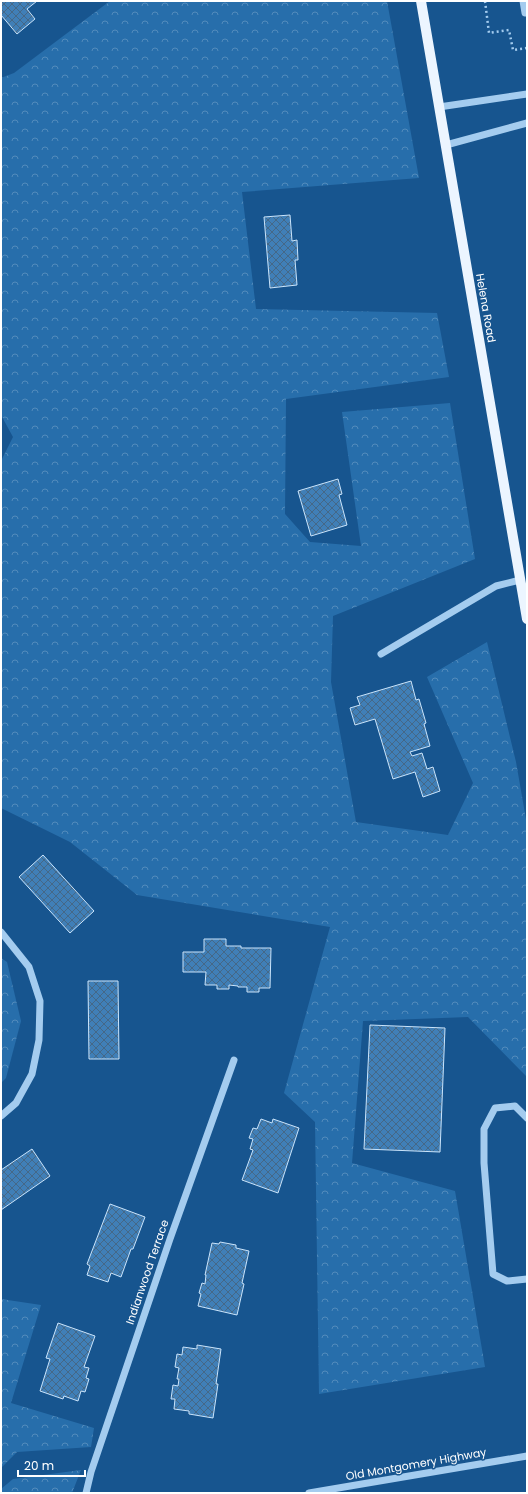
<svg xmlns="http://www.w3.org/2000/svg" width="528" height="1494" viewBox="0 0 528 1494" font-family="Poppins,sans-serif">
  <defs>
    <pattern id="forest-crowns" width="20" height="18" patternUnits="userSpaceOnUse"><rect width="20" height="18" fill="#276eab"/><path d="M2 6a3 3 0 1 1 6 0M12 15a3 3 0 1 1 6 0" fill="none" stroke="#528bbc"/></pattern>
    <pattern id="building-cross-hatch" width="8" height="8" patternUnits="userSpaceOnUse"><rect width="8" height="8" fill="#407fb7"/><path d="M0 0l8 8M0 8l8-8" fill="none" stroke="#456887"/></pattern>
  </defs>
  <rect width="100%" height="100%" fill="#17558f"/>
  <g fill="url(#forest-crowns)">
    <path d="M110 1H387L419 178 242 192 256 309 437 313 449 377 286 399 285 514 310 542 361 546 342 412 450 403 475 559 333 616 331 682 356 822 448 835 473 783 427 677 487 642 516 762 527 825V1077L468 1017 363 1021 352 1163 455 1191 485 1367 319 1394 315 1122 284 1093 330 927 137 895 70 842 1 808V461L13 437 1 415V78L14 73Z"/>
    <path d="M1 958 7 962 21 1021 6 1078 1 1083Z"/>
    <path d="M1 1299 41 1305 11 1403 94 1428 91 1447 17 1452 1 1468Z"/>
    <path d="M81 1470 72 1493H1V1489L13 1479Z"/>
  </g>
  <g fill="url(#building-cross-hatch)" stroke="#cae4fb">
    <path d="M1 1H37L27 9 35 19 17 34 1 15Z"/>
    <path d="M290 215 292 241 297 240 298 260H295L297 285 270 288 264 217Z"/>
    <path d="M338 479 342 494 339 495 347 525 311 536 298 491Z"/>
    <path d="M411 681 416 700 419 699 426 723 424 724 430 746 410 752 412 756 422 753 427 769 433 767 440 791 423 797 415 772 393 779 375 719 355 725 350 708 360 705 357 697Z"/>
    <path d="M43 855 94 911 70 933 19 877Z"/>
    <path d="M204 939H226V946H241V948H271L270 988H259V992H247V987H238V986L229 985V989H217V985H205L206 972H183V952H204Z"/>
    <path d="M88 981H118L119 1059H89Z"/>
    <path d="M370 1025 445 1028 440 1152 364 1149Z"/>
    <path d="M261 1119 272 1123 273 1119 299 1128 278 1193 242 1180 253 1150 250 1149 253 1139 249 1138 253 1128 257 1129Z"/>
    <path d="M32 1149 50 1176 1 1210V1170Z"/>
    <path d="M110 1204 145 1217 133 1249H131L121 1277 111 1273 108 1282 87 1275 90 1266 87 1264Z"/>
    <path d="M220 1242 236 1245V1248L249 1251 242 1283 244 1284 237 1315 198 1306 201 1294 199 1293 202 1283 205 1284 206 1275H205L212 1243 219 1244Z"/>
    <path d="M58 1323 95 1336 84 1367 89 1368 86 1378 89 1379 85 1392 81 1391 78 1401 64 1396 63 1399 40 1391 50 1359 46 1358Z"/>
    <path d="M197 1345 221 1349 216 1384H218L213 1418 189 1414V1411L174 1409 175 1399H171L173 1385 178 1386 179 1379H177L179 1368 175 1367 177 1354 182 1355 183 1347 197 1349Z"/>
  </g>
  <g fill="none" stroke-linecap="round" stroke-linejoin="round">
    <path stroke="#a4ccef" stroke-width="2.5" stroke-dasharray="2 3" stroke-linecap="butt" d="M485 1 489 33 509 30 513 50 527 48"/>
    <g stroke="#a4ccef" stroke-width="7">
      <path d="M523 1 525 13H527"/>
      <path d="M439 107 527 94"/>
      <path d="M446 145 527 123"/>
      <path d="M381 654 496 586 520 580"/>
      <path d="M1 932 29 967 40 1001 39 1040 32 1074 16 1103 1 1116"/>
      <path d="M527 1118 515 1106 495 1108 484 1129V1163L493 1274 507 1281 527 1279"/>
      <path d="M86 1493 91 1472 170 1239 234 1060"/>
      <path d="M309 1493 527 1456"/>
    </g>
    <path stroke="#ecf5ff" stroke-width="10" d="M421 1 527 619"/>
  </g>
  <g text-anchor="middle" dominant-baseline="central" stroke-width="3" stroke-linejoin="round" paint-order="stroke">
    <g font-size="11" fill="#fff" stroke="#17558f">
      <text transform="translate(486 308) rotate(80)">Helena Road</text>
      <text transform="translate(147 1272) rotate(-71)">Indianwood Terrace</text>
      <text transform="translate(416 1464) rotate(-10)">Old Montgomery Highway</text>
    </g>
  </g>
  <rect width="528" height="1494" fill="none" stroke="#ffffff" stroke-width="4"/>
  <path d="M18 1470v6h67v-6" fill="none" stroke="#ffffff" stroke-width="2"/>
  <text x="24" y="1470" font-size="12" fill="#ffffff" stroke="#17558f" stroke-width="3" paint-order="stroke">20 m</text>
</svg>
